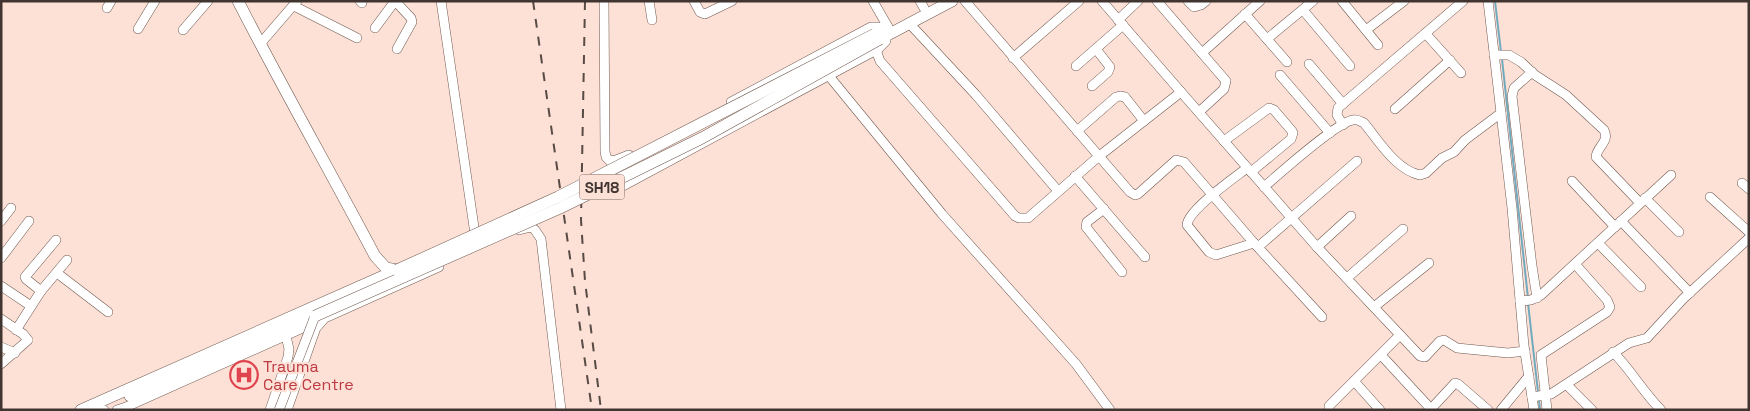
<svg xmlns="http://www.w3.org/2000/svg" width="1750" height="411" viewBox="0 0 1750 411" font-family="'Space Grotesk',sans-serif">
  <rect width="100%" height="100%" fill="#fde1d6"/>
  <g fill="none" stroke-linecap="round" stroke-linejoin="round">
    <g stroke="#71aabe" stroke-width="2">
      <path d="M1495 1 1501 52"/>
      <path d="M1502 59 1528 298"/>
      <path d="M1528 303 1538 392"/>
      <path d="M1539 400 1540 410"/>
    </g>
    <defs>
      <g id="minor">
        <path d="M360 1 362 3"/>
        <path d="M395 1 411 18 412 22 397 49"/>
        <path d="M441 1 475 234"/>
        <path d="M604 1 605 151 606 157 610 161 616 160 629 155"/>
        <path d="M649 1 652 20"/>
        <path d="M694 1 700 12 705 14 732 1"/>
        <path d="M873 1 888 27"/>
        <path d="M920 1 924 8"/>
        <path d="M965 1 1130 192 1135 195 1138 194 1176 160 1184 162 1254 243 1322 317"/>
        <path d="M1157 1 1226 81 1224 89 1199 112"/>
        <path d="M1188 1 1194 7 1201 5 1206 1"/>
        <path d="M1342 1 1378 45"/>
        <path d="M1488 1 1512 208 1524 346 1534 410"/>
        <path d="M294 6 357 38"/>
        <path d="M107 8 111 1"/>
        <path d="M1303 10 1350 66"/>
        <path d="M1245 14 1287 62"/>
        <path d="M1118 20 1138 1"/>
        <path d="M909 23 976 95 1058 191"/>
        <path d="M375 28 395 1"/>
        <path d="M138 29 155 1"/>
        <path d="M183 30 208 1"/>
        <path d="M1366 30 1404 1"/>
        <path d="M1426 34 1461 73"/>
        <path d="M1267 39 1313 1"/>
        <path d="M260 44 297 1"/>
        <path d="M1202 53 1260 1"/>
        <path d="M1494 55H1509L1521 62 1535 75 1566 95 1604 130C1610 142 1597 146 1596 157L1640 203"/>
        <path d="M1013 58 1079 1"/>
        <path d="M1309 64 1343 104"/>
        <path d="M1076 66 1123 25"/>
        <path d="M1532 72 1514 88 1512 96 1532 266 1537 298"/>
        <path d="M1280 75 1330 133"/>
        <path d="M829 76 942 214 1076 364 1110 410"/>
        <path d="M1092 86 1108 72 1110 67 1096 49"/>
        <path d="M1181 92 1317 247 1420 356 1425 357 1440 341 1444 340 1457 348 1508 353 1525 351"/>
        <path d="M731 102 871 27H879L885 36 886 41 878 49 877 53 880 61 1015 216 1019 218H1028L1098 157 1181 92 1102 1"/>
        <path d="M1395 109 1450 60"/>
        <path d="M1343 125 1337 115 1338 108 1463 1"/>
        <path d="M1077 131 1116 97 1120 96 1125 97 1144 121"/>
        <path d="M1224 141 1269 108 1274 110 1292 131 1293 133 1291 139 1251 172"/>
        <path d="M1247 168C1234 178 1188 210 1187 225L1209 252 1216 255 1254 243"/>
        <path d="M1075 176 1145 257"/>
        <path d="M1572 181 1615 227"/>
        <path d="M1742 183 1749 189"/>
        <path d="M1264 187C1279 174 1337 122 1353 120 1358 119 1361 122 1364 123 1379 141 1396 170 1420 175L1426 173 1442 158 1454 152 1465 140 1501 113"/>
        <path d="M606 195 878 49"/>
        <path d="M1710 197 1749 232"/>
        <path d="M1645 198 1679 232"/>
        <path d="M1104 209 1087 222 1086 227 1122 272"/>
        <path d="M1 221 11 208"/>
        <path d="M1621 221 1690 293"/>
        <path d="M519 230 531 227 535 230 541 239 561 410"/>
        <path d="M1598 243 1641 287"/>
        <path d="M1258 247 1357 161"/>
        <path d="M1317 247 1351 216"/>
        <path d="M1 258 29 221"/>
        <path d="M57 273 108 312"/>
        <path d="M1347 278 1403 229"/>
        <path d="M1 286 31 306"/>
        <path d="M41 291 26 279 25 277 56 240"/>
        <path d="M1520 301 1531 300 1541 295 1671 175"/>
        <path d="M1374 307 1429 263"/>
        <path d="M1 319 23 334 28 340 1 364"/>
        <path d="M16 330 41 291 67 260"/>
        <path d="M1 347 15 353"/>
        <path d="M1613 352C1631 370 1643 392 1661 410"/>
        <path d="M1381 355 1431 409"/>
        <path d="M1354 381 1380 410"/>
        <path d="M1567 385 1592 410"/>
        <path d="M1532 397 1551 394 1629 343 1647 338 1683 299 1749 238"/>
        <path d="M101 409 104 410"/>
        <path d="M117 410 126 407 439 267"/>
        <path d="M270 410 288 357 289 349 286 336"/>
        <path d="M287 410 313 336 316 328 323 320"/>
        <path d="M1329 410V406L1400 335"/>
        <path d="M1430 410 1455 383 1458 384 1488 410"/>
        <path d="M1501 410 1529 376"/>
        <path d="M1547 410 1541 355 1607 312 1610 307 1607 300 1575 264"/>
      </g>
      <g id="major">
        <path d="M238 1C282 87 330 171 375 256L386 268 397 270"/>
        <path d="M880 39 952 1"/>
        <path d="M130 396 315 316"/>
        <path d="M81 410 397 270"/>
      </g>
    </defs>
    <use href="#minor" stroke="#6f584f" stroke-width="10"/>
    <use href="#major" stroke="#6f584f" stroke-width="12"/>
    <use href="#minor" stroke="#fff" stroke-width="9"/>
    <use href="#major" stroke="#fff" stroke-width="11"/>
    <g stroke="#584b46" stroke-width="2" stroke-dasharray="9 9" stroke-linecap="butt">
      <path d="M533 1 592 410"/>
      <path d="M585 1 581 220 585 281 601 410"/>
    </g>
    <defs>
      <path id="minor-bridge" d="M279 410 315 316"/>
      <g id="major-bridge">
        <path d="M397 270 558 197 875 34"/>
        <path d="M315 316 560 208 702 138 880 39"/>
      </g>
    </defs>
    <use href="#minor-bridge" stroke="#6f584f" stroke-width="10" stroke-linecap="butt"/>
    <use href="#major-bridge" stroke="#6f584f" stroke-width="12" stroke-linecap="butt"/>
    <use href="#minor-bridge" stroke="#fff" stroke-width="9"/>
    <use href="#major-bridge" stroke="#fff" stroke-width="11"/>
  </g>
  <defs>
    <symbol id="hospital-ring" viewBox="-11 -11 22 22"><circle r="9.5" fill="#fde1d6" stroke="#e0444e" stroke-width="1.5"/><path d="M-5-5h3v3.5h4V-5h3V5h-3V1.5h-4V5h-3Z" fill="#e0444e"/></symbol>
  </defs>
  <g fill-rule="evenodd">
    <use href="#hospital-ring" x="228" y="359" width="32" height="32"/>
  </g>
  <g text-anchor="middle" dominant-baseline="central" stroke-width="4.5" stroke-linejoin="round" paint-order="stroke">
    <rect fill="#fde1d6" stroke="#796962" stroke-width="1" x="579.5" y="174.5" width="45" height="25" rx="4"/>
    <g font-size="15" font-weight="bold" fill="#403531">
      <text x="602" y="187">SH18</text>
    </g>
    <g font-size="16" fill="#be3a42" stroke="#fde1d6" text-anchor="start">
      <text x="263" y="366">Trauma<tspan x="263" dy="18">Care Centre</tspan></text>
    </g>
  </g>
  <rect width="1750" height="411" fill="none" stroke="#403531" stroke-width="5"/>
</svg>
